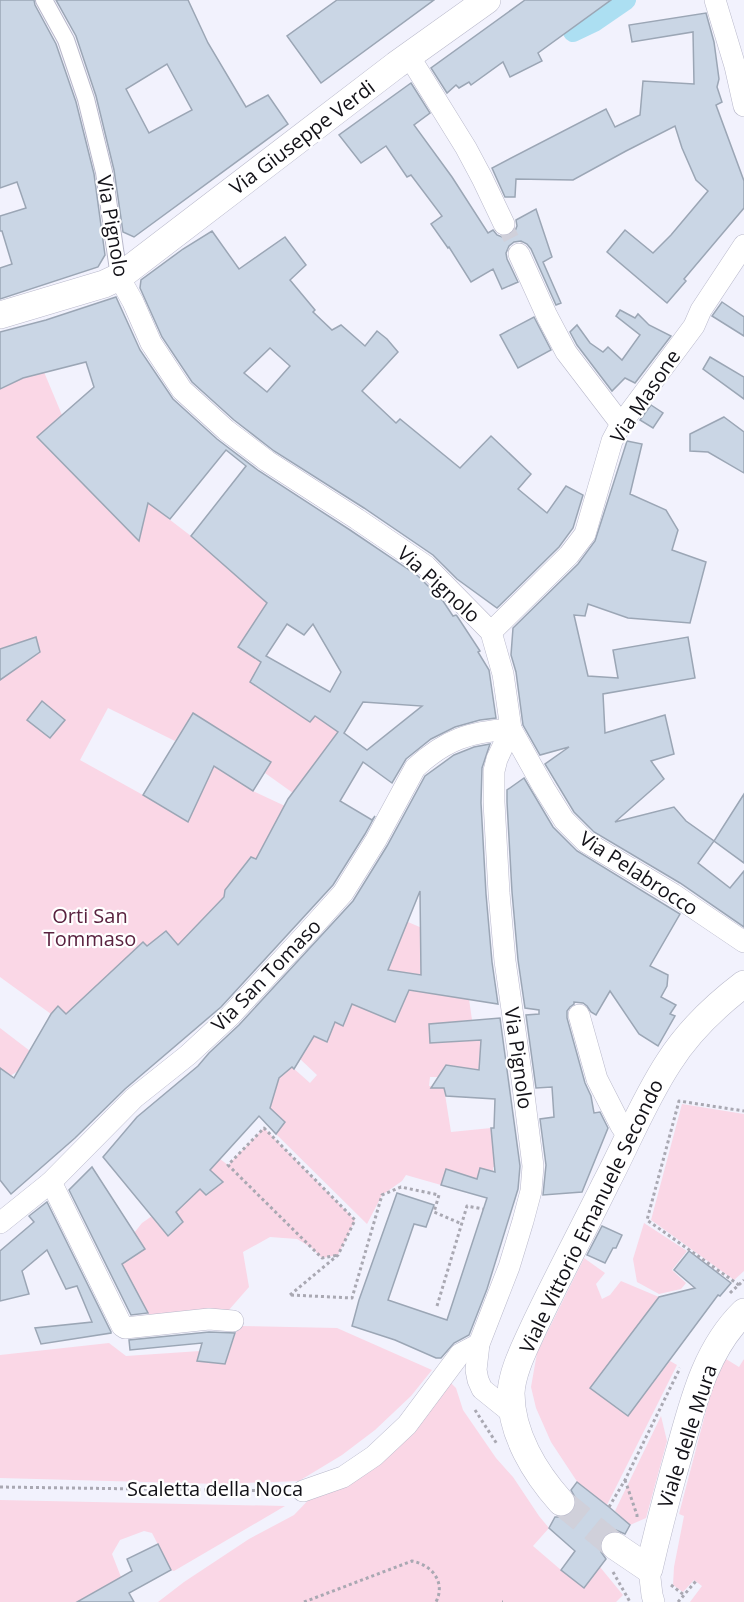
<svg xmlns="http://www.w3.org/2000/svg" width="744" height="1602" viewBox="0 0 744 1602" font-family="'Open Sans',sans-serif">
  <rect width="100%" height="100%" fill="#f2f2fd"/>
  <g fill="#fad7e6">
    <path d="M44 372 62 415 37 438 139 541 148 503 191 536 267 603 238 647 261 662 315 716 338 732 293 793 265 773 271 762 193 713 175 741 108 708 80 760 143 795 214 766 253 791 285 806 256 859 250 857 225 890 224 897 194 928 184 941 179 945 165 931 147 946 143 942 66 1014 58 1006 51 1014 0 977V389L23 378Z"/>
    <path d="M401 919 422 928 431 929 420 931V959L434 960V977L410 973 405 989 469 999 472 1020 430 1024V1042L481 1040 479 1070 446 1065 438 1077H430L429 1086 444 1088 451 1132 491 1128 495 1167H493V1171L480 1168 477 1179 441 1185 406 1175 402 1181 382 1195 367 1224 276 1134 285 1122 270 1108 279 1078 292 1067 310 1083 317 1075 299 1058 314 1036 327 1042 335 1022 343 1026 352 1004 395 1022 378 995Z"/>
    <path d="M0 1028 30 1051 18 1071 10 1076 0 1068Z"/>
    <path d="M682 1104 744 1114V1271L734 1280 651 1220Z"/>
    <path d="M264 1128 355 1220 338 1255 322 1258 312 1248 297 1239 270 1237 243 1252 249 1287 221 1319 153 1323 122 1264 144 1250 134 1233 142 1223 152 1216 169 1236 183 1222 176 1212 194 1195 192 1182 206 1195 223 1182 210 1170 220 1159 228 1165Z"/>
    <path d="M644 1223 687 1251 672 1270 686 1283 681 1289 659 1294 637 1282 633 1259Z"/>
    <path d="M584 1258 605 1273 596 1284 602 1299 610 1295 621 1281 659 1297 591 1388 628 1416 670 1361 677 1365 607 1505 578 1483 551 1442 536 1408 531 1387 537 1353Z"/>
    <path d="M238 1326 337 1328 432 1370 411 1396 375 1430 342 1455 299 1481 219 1484 0 1478V1355L109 1343 126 1356 200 1351 197 1361 225 1364Z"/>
    <path d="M726 1359 739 1367 744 1359V1602H690L702 1586 694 1580 683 1592 673 1585 674 1567 684 1516 679 1514 713 1384Z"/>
    <path d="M451 1383 456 1388 463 1410 496 1458 513 1477 539 1516 549 1528 533 1546 561 1570 584 1588 600 1567 623 1595 616 1602H158L184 1582 249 1539 294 1515 319 1489 436 1398Z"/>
    <path d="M661 1416 667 1441 646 1518 630 1525 615 1511Z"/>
    <path d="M0 1500 285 1506 174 1571 171 1570 152 1533 144 1531 120 1540 112 1554 121 1577 80 1600 81 1602H0Z"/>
  </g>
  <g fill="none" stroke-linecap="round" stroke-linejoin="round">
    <path stroke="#acdff2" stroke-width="20" d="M573 32 594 22 626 0"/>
  </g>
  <g fill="#cad6e5" stroke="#9ba6b5" stroke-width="1.5" fill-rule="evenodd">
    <path d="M0 0H34L35 5 56 44 76 102 94 174 105 255 98 267 0 299V268L12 264 2 231H0V216L26 208 17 182 0 188Z"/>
    <path d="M56 0H188L208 43 246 107 268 95 288 124 134 237 123 232 114 170 96 96 76 36ZM167 64 192 110 149 133 126 89Z"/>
    <path d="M337 0H434L321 83 287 36Z"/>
    <path d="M525 0H611L538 53 542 61 510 77 503 62 471 85 469 82 459 88 456 85 447 93 431 68Z"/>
    <path d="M706 13 714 42 719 79 717 87 722 102 716 105 744 181V208L684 279 686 281 667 303 607 252 625 230 653 253 671 235 708 191 696 180 682 148 675 126 626 151 573 180 516 179 515 197H505L492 168 606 109 615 127 640 115 643 81 694 84 693 32 632 42 629 25Z"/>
    <path d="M411 83 430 113 414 125 452 177 488 233 493 230 497 235 502 237 510 235 515 231 517 226 516 220 536 209 552 257 543 262 561 303 556 305 531 249 527 244 521 241 514 242 509 246 506 253 507 259 518 282 502 289 493 269 471 282 449 247 448 248 431 224 442 216 411 175 407 177 386 146 361 163 339 135Z"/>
    <path d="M212 231 239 269 285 237 306 265 290 280 315 310 313 312 332 330 341 325 365 346 377 331 387 339 398 352 362 391 396 423 400 419 460 468 491 436 531 474 518 489 547 513 566 486 583 495 573 528 559 547 497 608 457 579 433 555 364 508 274 451 234 420 192 382 162 337 140 288 141 280 183 249ZM270 348 290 366 267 392 244 373Z"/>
    <path d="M116 297 140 350 173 399 217 439 259 471 350 530 418 576 443 601 453 616 456 615 457 616 480 651 478 652 489 670 496 718 480 720 455 727 431 739 406 759 392 783 363 762 340 801 372 820 375 816 365 834 333 885 221 1007 125 1089 75 1138 11 1194 0 1180V1068L14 1078 51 1014 58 1006 66 1014 143 942 147 946 166 931 178 945 224 897 225 890 251 857 256 859 288 799 338 732 315 716 310 722 250 682 261 662 238 647 267 603 191 536 246 466 226 450 170 519 148 503 139 541 37 437 94 387 86 362 23 378 0 389V332L46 320ZM287 624 304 635 313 624 341 672 330 692 266 656ZM363 702 422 706 367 750 344 733Z"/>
    <path d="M722 302 744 317V336L712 316Z"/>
    <path d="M620 310 635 318 638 314 649 325 671 336 635 383 625 378 612 391 577 345 570 332 577 325 590 343 603 352 608 347 622 360 640 335 616 316Z"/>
    <path d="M534 317 551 350 518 368 500 335Z"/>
    <path d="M710 357 744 377V399L703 369Z"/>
    <path d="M651 405 663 413 653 428 640 420Z"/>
    <path d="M724 417 744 432V473L708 452 690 451V434Z"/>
    <path d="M627 441 642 444 630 494 666 510 678 530 672 550 706 562 690 623 628 618 588 604 585 616 574 615 588 676 618 678 613 650 688 637 695 678 603 694 605 733 665 715 674 754 651 761 664 779 615 822 674 807 686 821 714 841 698 863 730 888 744 871V927L680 883 594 832 574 812 545 764 569 747 540 755 523 725 516 672 511 655 513 628 578 564 595 541Z"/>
    <path d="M36 637 40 652 0 680V649Z"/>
    <path d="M42 701 65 720 50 738 27 720Z"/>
    <path d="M193 713 271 762 253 791 214 766 188 822 143 795Z"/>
    <path d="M490 744 482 768 481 803 486 894 492 962 498 1004 409 990 395 1022 352 1004 343 1026 335 1022 327 1042 314 1036 294 1069 292 1067 279 1078 270 1108 285 1122 276 1134 259 1116 210 1170 223 1182 206 1195 200 1189 176 1212 183 1222 168 1236 103 1157 137 1117 198 1066 209 1053 239 1025 353 901 387 846 425 776 454 755 474 747ZM420 891 421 975 388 970Z"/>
    <path d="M524 778 553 827 577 851 680 914 650 966 668 975 667 986 661 997 676 1005 670 1014 675 1016 658 1046 639 1034 610 991 596 1015 591 1012 587 1006 583 1003 574 1002V1004L570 1007 567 1011V1018L585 1083 591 1096 594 1113 600 1112 608 1128 582 1192 543 1195 546 1165 540 1119 554 1117 552 1087 536 1088 526 1015 539 1014V1010L525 1008 518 960 512 892 507 802V790Z"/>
    <path d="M744 794V863L714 841Z"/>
    <path d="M500 1018 520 1166 518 1189 487 1289 469 1335 454 1343 441 1358H436L395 1340 352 1326 359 1300 397 1193 434 1205 426 1227 414 1224 388 1300 447 1320 487 1198 441 1185 446 1169 477 1179 480 1168 495 1172 491 1128H494L495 1099 446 1096 444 1088H431L446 1065 479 1070 481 1040 430 1043 429 1024Z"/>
    <path d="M92 1167 145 1249 122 1264 148 1313 131 1315 69 1190Z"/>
    <path d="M47 1202 111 1332V1333L41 1344 35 1328 92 1322 77 1286 66 1289 47 1250 22 1271 29 1294 0 1301V1251L34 1222 29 1216Z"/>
    <path d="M602 1226 622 1235 616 1248H613L605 1263 587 1255Z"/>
    <path d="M689 1251 731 1283 720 1296 718 1295 628 1416 590 1388 659 1297 695 1288 674 1270Z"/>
    <path d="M209 1332 235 1333 225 1364 197 1361 202 1343 130 1350 129 1340Z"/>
    <path d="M577 1482 609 1507 630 1525 625 1534 616 1530 609 1532 602 1537 599 1545 601 1552 606 1559 584 1588 561 1570 575 1551 549 1528 555 1517H564L572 1514 576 1508V1499L571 1490Z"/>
    <path d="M158 1544 171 1570 129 1593 134 1602H77L132 1571 127 1559Z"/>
  </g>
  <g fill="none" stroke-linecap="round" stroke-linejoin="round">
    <path stroke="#d0d0da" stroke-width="16" stroke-dasharray="16 8" stroke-linecap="butt" d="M504 224 519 254"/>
    <path stroke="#d0d0da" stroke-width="27" stroke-dasharray="27 14" stroke-linecap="butt" d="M561 1502 615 1546"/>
    <defs>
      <path id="pedestrian" d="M44 0 66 40 86 99 104 172 119 277"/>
      <g id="minor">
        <path d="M715 0 735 66 744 106"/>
        <path d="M409 56 466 148 482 178 504 224"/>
        <path d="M519 254 547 316 566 352 621 424"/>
        <path d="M119 277 133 302 151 343 182 390 226 430 267 461 357 519 426 566 491 632 503 674 511 729 497 759 494 771V802L499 893 505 961 522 1079 533 1166 531 1191 523 1221 509 1267 479 1344 476 1370 478 1380 482 1389 513 1414"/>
        <path d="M491 632 569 555 585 534 612 441 621 424 694 326 701 310 744 245"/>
        <path d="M511 729 544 788 564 820 586 842 673 894 744 942"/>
        <path d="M579 1015 597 1079 621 1126 629 1138"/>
        <path d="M51 1182 122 1326 125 1328 209 1319 233 1321"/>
        <path d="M0 1223 51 1182 134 1098 188 1055 230 1016 307 933 343 893 376 840 415 768C446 739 470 732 511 729"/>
        <path d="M303 1491 343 1477 374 1456 407 1425 460 1354 479 1344"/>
        <path d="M649 1569 652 1595 654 1602"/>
      </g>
      <g id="tertiary">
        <path d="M0 315 104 284 119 277 396 65 487 0"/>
        <path d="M561 1502C535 1473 511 1434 511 1393 512 1372 524 1349 533 1329 556 1280 582 1232 606 1183 627 1143 644 1100 669 1062 688 1032 715 1006 744 984"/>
        <path d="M615 1546 649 1569C658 1530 668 1492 679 1453 693 1403 705 1350 744 1312"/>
      </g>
    </defs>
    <use href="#pedestrian" stroke="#b9b9cb" stroke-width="18"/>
    <use href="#minor" stroke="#b9b9cb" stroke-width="22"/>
    <use href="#tertiary" stroke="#b9b9cb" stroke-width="28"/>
    <g stroke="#a9a8b2" stroke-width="3" stroke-dasharray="3 3" stroke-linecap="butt">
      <path d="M739 1285 647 1220 679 1101 744 1111"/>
      <path d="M730 1293 744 1280"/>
      <path d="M290 1295 338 1255 355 1220 264 1128 228 1165 322 1258 338 1255"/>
      <path d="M291 1295 352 1298 382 1195 401 1187 439 1195 434 1212 462 1224"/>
      <path d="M437 1306 467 1206 483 1209"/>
      <path d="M475 1410 497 1444"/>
      <path d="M625 1480 637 1515V1518"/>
      <path d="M0 1487 283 1491"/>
      <path d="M609 1507 625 1480 680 1368"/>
      <path d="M613 1572 630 1602"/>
      <path d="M671 1585 684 1595"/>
      <path d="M304 1602 412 1561C432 1565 446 1582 436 1602"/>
      <path d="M502 1602H503"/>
      <path d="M678 1602 696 1581"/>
    </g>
    <use href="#pedestrian" stroke="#fff" stroke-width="16"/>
    <use href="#minor" stroke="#fff" stroke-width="21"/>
    <use href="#tertiary" stroke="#fff" stroke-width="27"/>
  </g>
  <g text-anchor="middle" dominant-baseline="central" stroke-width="4.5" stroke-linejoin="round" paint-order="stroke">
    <g font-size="20" fill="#121117" stroke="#fff">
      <text transform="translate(302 137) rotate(-37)">Via Giuseppe Verdi</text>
      <text transform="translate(113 226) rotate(80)">Via Pignolo</text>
      <text transform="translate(645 396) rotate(-56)">Via Masone</text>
      <text transform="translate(439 584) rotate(42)">Via Pignolo</text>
      <text transform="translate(639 873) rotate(33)">Via Pelabrocco</text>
      <text transform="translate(266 975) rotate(-46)">Via San Tomaso</text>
      <text transform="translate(519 1058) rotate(82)">Via Pignolo</text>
      <text transform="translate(591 1216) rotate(-64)">Viale Vittorio Emanuele Secondo</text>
      <text transform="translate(687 1436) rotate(-72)">Viale delle Mura</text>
      <text x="215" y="1488">Scaletta della Noca</text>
    </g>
    <g font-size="20" fill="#5a2340" stroke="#fff">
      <text x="90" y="915">Orti San<tspan x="90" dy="23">Tommaso</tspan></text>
    </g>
  </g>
</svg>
